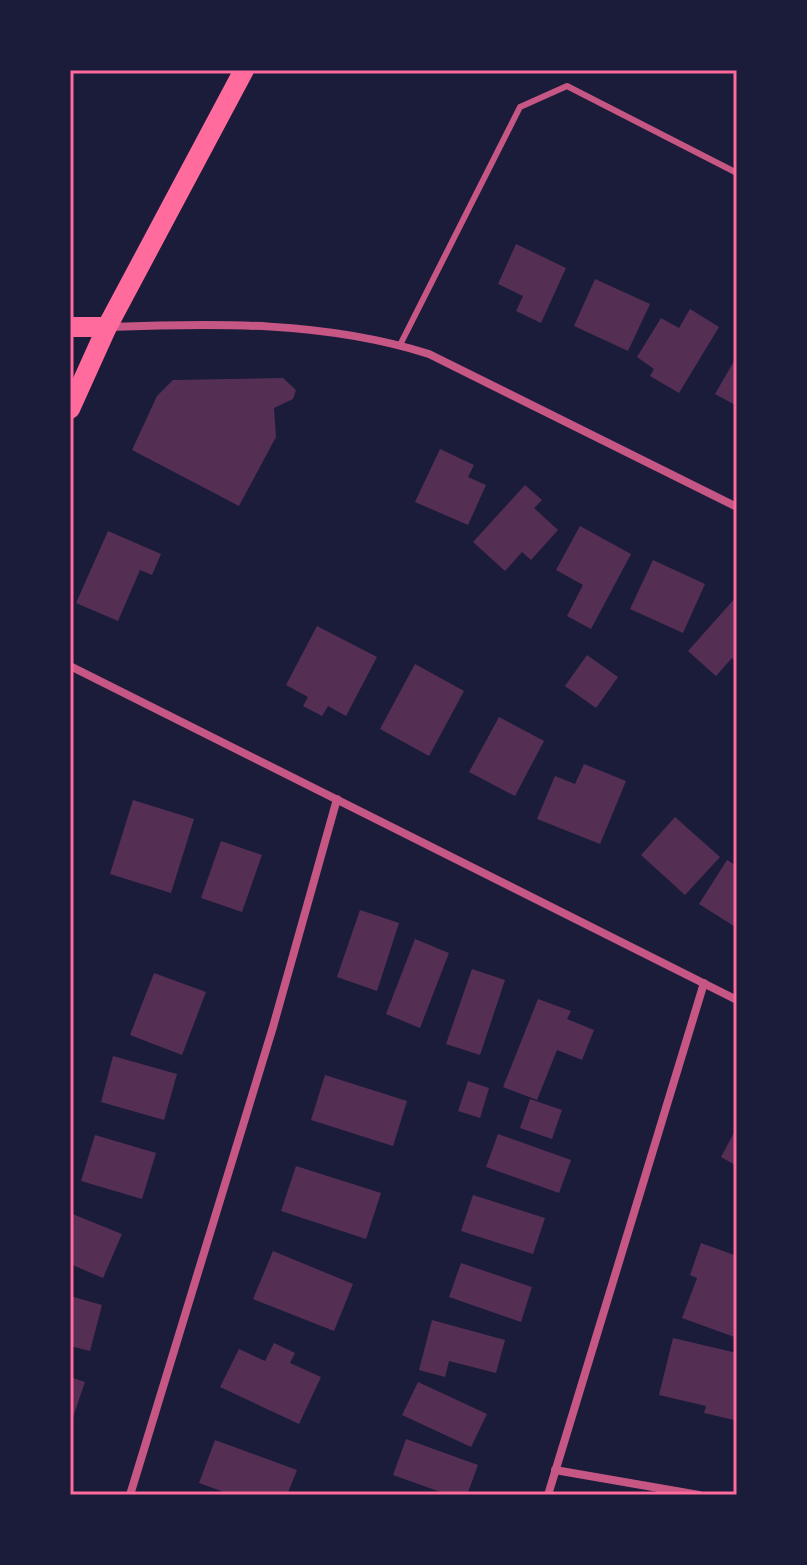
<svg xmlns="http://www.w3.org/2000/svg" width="807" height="1565" viewBox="0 0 807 1565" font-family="'Zilla Slab',serif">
  <rect width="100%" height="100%" fill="#1b1b3a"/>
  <g fill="#542f53">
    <path d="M516 244 566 268 541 323 516 311 523 296 498 284Z"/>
    <path d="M595 279 650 304 628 351 574 326Z"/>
    <path d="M690 309 719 327 679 393 650 376 654 369 637 357 661 318 679 328Z"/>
    <path d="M737 356V406L715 394Z"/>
    <path d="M283 378 296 390 293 399 274 408 276 437 239 506 132 450 157 396 173 380Z"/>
    <path d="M440 449 474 465 468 477 486 485 468 525 415 502Z"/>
    <path d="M525 485 542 500 534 508 558 530 531 560 522 552 505 571 473 542Z"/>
    <path d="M580 526 631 554 591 629 567 616 583 585 556 570Z"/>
    <path d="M108 531 161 554 152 575 140 570 118 621 76 603Z"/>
    <path d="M653 560 705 584 683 633 630 609Z"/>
    <path d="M737 596V663L732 658 716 676 688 651Z"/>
    <path d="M317 626 377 657 346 716 328 706 322 716 303 706 308 697 286 685Z"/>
    <path d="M587 655 618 677 596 708 565 686Z"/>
    <path d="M415 664 464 691 429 756 380 729Z"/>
    <path d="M499 717 544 741 515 796 469 772Z"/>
    <path d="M584 764 626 781 600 844 537 819 555 776 575 784Z"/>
    <path d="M133 800 194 819 171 893 110 874Z"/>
    <path d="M675 817 720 857 685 895 641 855Z"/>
    <path d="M221 841 262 855 242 912 201 898Z"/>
    <path d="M727 860 737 866V928L699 904Z"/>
    <path d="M360 910 399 923 377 991 337 977Z"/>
    <path d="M415 939 449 953 420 1028 386 1014Z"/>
    <path d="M472 969 505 980 480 1055 446 1044Z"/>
    <path d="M154 973 206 992 182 1055 130 1035Z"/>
    <path d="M538 999 571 1011 567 1019 594 1030 582 1060 557 1050 537 1100 503 1087Z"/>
    <path d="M113 1056 177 1074 164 1120 101 1102Z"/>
    <path d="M325 1075 407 1101 393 1146 311 1120Z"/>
    <path d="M468 1081 489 1088 480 1118 458 1111Z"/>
    <path d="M530 1099 562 1110 552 1139 520 1128Z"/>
    <path d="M737 1127V1166L721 1157Z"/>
    <path d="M498 1134 571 1160 559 1193 486 1167Z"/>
    <path d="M95 1135 156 1153 142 1199 81 1181Z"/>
    <path d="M296 1166 381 1193 366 1239 281 1211Z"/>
    <path d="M473 1195 545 1218 533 1254 461 1231Z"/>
    <path d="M70 1213 122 1234 103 1278 70 1264Z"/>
    <path d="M701 1243 737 1256V1338L682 1318 697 1278 690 1275Z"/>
    <path d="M273 1251 353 1284 334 1331 253 1299Z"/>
    <path d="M461 1263 532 1287 521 1322 449 1297Z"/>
    <path d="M70 1296 102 1305 90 1351 70 1346Z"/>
    <path d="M432 1320 505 1340 496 1373 449 1361 445 1377 419 1370Z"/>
    <path d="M673 1338 737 1353 734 1420 704 1413 706 1406 659 1395Z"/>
    <path d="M274 1343 295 1353 290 1363 321 1377 299 1424 220 1387 239 1349 265 1361Z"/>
    <path d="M70 1377 85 1382 71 1423H70Z"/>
    <path d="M418 1382 487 1414 471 1447 402 1415Z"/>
    <path d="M406 1439 478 1465 467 1495H449L393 1475Z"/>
    <path d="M215 1440 297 1470 287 1495H232L199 1483Z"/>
  </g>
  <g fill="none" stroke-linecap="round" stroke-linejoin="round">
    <path stroke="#c65784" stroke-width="6" d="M400 345 520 107 567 86 737 173"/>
    <g stroke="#c65784" stroke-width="8">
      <path d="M108 327C216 323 325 321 429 354L737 507"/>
      <path d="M70 666 737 1000"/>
      <path d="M555 1470 699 1495"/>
      <path d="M130 1495 273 1027 337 799"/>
      <path d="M548 1495 704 983"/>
    </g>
    <g stroke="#ff6b9d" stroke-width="20">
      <path d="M70 327H107"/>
      <path d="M70 409 107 327 244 70"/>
    </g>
  </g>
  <rect width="807" height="1565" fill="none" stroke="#1b1b3a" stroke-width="144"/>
  <rect x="72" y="72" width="663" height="1421" fill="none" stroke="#ff6b9d" stroke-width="3"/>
</svg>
